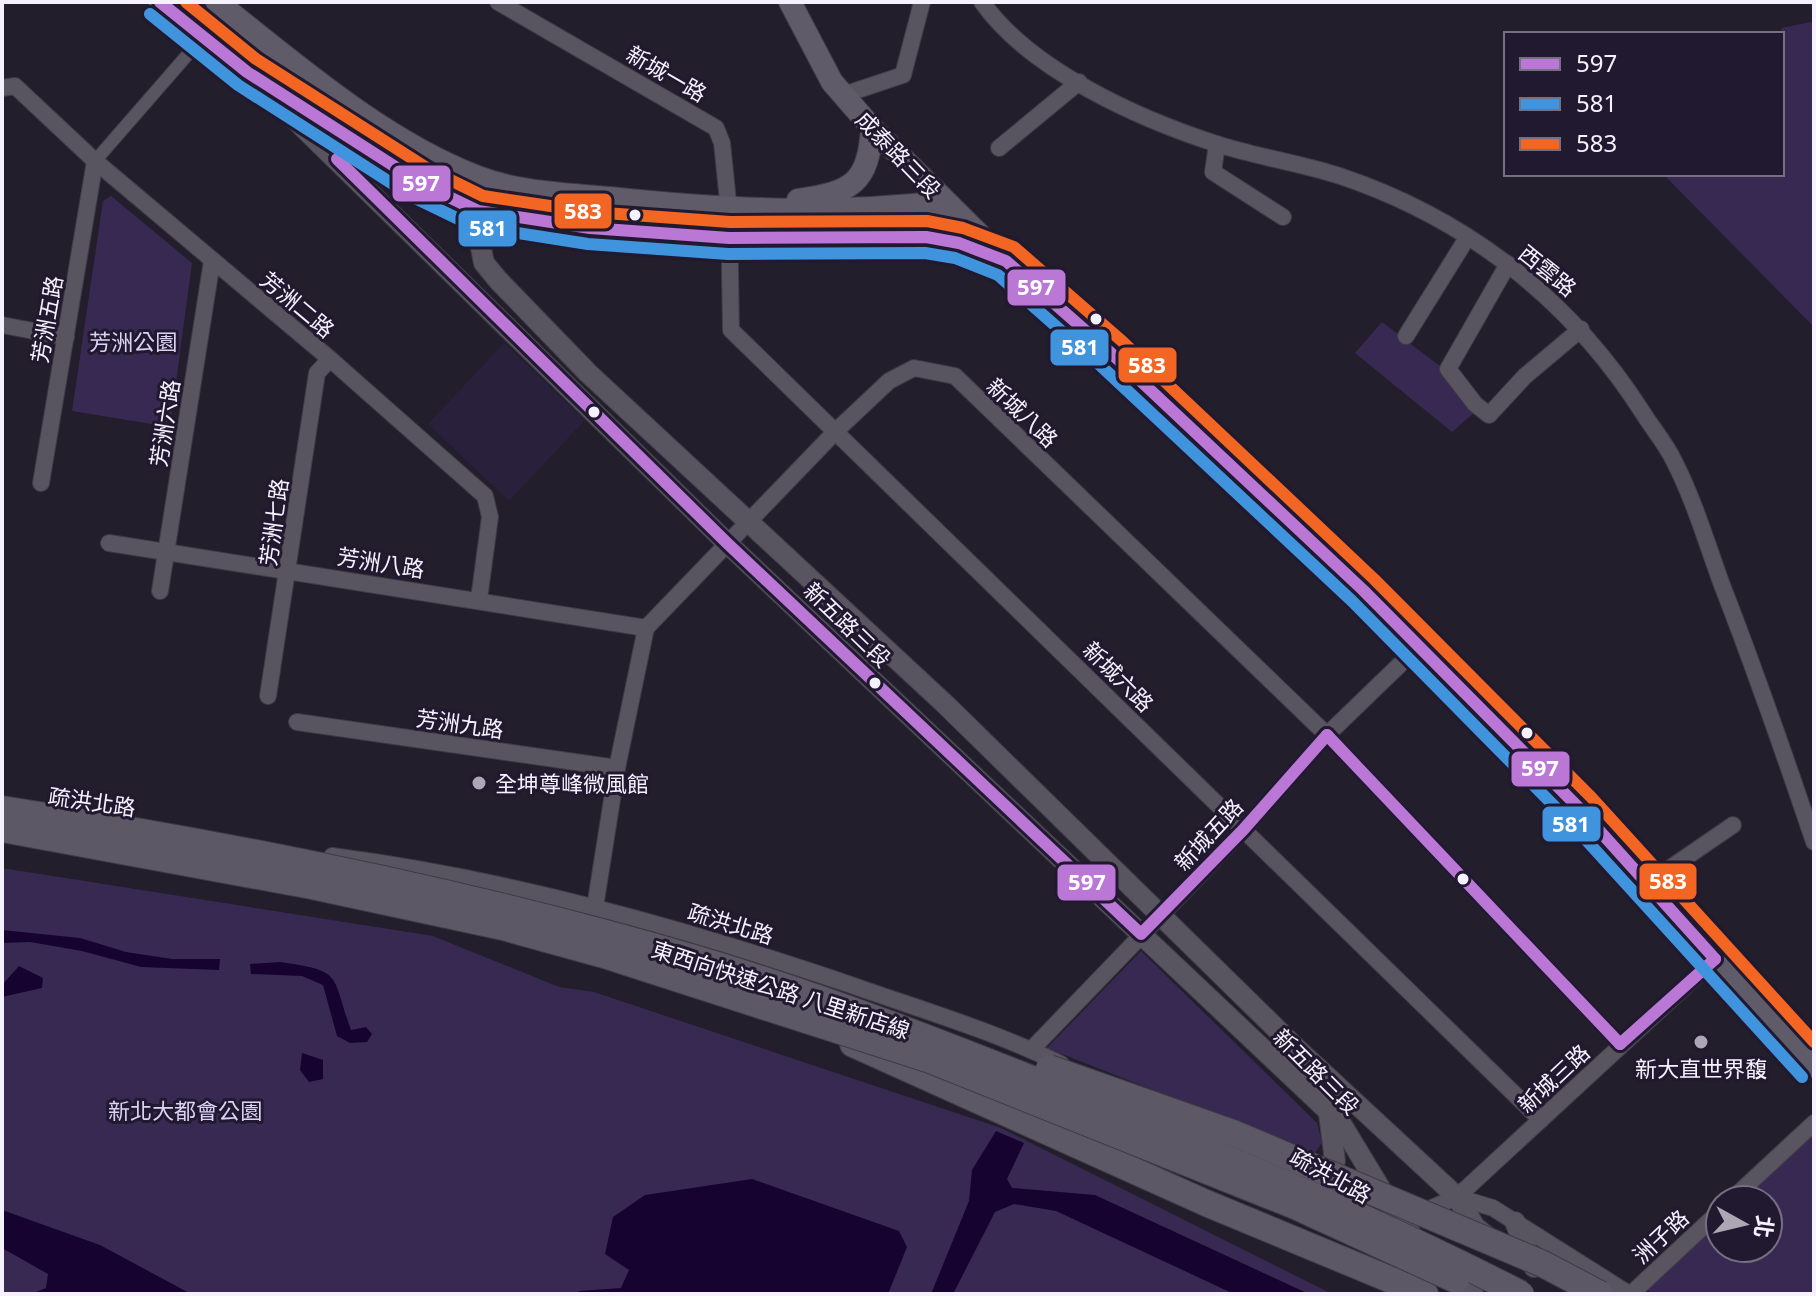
<svg xmlns="http://www.w3.org/2000/svg" width="1816" height="1296" viewBox="0 0 1816 1296" font-family="'Noto Sans','Noto Sans TC',sans-serif">
  <rect width="100%" height="100%" fill="#221e2b"/>
  <path fill="#29213b" d="M504 343 585 420 509 501 428 424Z"/>
  <g fill="#382953">
    <path d="M1810 22 1814 24V327L1663 174H1782L1780 34 1782 28Z"/>
    <path d="M111 196 192 263 170 427 72 411 103 201Z"/>
    <path d="M1382 322 1445 370 1476 411 1452 432 1355 353Z"/>
    <path d="M2 868 433 936 559 987 594 992 1001 1128 1332 1294H2Z"/>
    <path d="M1141 951 1317 1123 1322 1143 1314 1154 1047 1048Z"/>
    <path d="M1814 1132V1294H1654L1647 1290 1720 1221V1248H1768V1200H1742Z"/>
  </g>
  <g fill="#170330">
    <path d="M2 930 80 938 126 952 172 959H220L219 970 141 967 82 951 30 942 2 943Z"/>
    <path d="M280 962C344 971 331 974 351 1030L366 1027 372 1034 367 1042 350 1043 337 1036 323 985 302 976 251 974 250 964Z"/>
    <path d="M19 966 43 978 42 988 2 997V985Z"/>
    <path d="M302 1053 323 1060V1079L309 1082 300 1070Z"/>
    <path d="M996 1131 1024 1143 1007 1179 1012 1188 1095 1195 1309 1294H1234L1056 1211 1014 1204 995 1212 953 1294H931L969 1201 972 1170Z"/>
    <path d="M752 1179 899 1231 907 1247 888 1294H578L579 1291 621 1288 629 1270 605 1254 613 1217 645 1195Z"/>
    <path d="M2 1210 100 1245 191 1294H31L46 1288 48 1274 2 1248Z"/>
  </g>
  <g fill="none" stroke-linecap="round" stroke-linejoin="round">
    <defs>
      <path id="pedestrian" d="M95 161 203 37"/>
      <g id="minor">
        <path d="M498 2 716 128 722 143 729 211 731 330 1541 1120"/>
        <path d="M982 2C1030 70 1139 119 1217 144 1257 157 1300 163 1340 176 1468 219 1571 300 1643 413 1653 429 1666 444 1674 461 1694 500 1707 544 1722 585 1755 670 1785 756 1814 842"/>
        <path d="M2 88 15 86 95 161 330 359 485 496 490 517 479 599"/>
        <path d="M843 95 903 75 922 2"/>
        <path d="M1217 144 1213 172 1283 217"/>
        <path d="M999 148 1079 82"/>
        <path d="M1508 264 1448 369 1475 404 1489 415 1525 376 1581 329"/>
        <path d="M2 325 66 337"/>
        <path d="M1406 336 1467 238"/>
        <path d="M41 483 95 161"/>
        <path d="M109 543 646 628"/>
        <path d="M160 591 212 261"/>
        <path d="M268 696 317 373 330 359"/>
        <path d="M297 722 617 768"/>
        <path d="M332 856C511 879 687 929 857 987 925 1011 996 1032 1061 1064"/>
        <path d="M1647 884 1733 825"/>
        <path d="M595 907 617 768 646 628 837 430 889 381 914 368 955 376 1327 735 1620 1044"/>
        <path d="M1031 1050 1243 830 1327 735 1417 648"/>
        <path d="M1457 1197 1715 959"/>
        <path d="M1731 1200 1814 1123"/>
        <path d="M1420 1213 1457 1197 1493 1208 1629 1294"/>
        <path d="M1631 1294 1720 1211"/>
      </g>
      <g id="tertiary">
        <path d="M267 92 726 542 1340 1122 1400 1221 1416 1240"/>
        <path d="M479 177 480 243 484 263 498 280 588 373 946 705 1294 1046 1457 1197 1475 1227 1489 1238"/>
        <path d="M1317 1181 1326 1177 1335 1161 1329 1114"/>
        <path d="M1515 1222 1534 1267"/>
        <path d="M1444 1274 1473 1294"/>
      </g>
      <g id="secondary">
        <path d="M160 2 247 72 422 184 478 211 521 220 590 228 729 238 804 239 828 231 919 220 934 215 946 202"/>
        <path d="M217 2C295 64 385 142 478 177 520 193 566 194 610 198 721 210 831 215 943 202"/>
        <path d="M790 2 832 82 872 128 1006 261 1112 354 1363 590 1579 808 1814 1066"/>
        <path d="M798 200C852 192 868 184 872 128"/>
        <path d="M885 236C925 235 959 243 996 257"/>
      </g>
      <path id="trunk" d="M853 1044 1206 1203 1425 1294"/>
    </defs>
    <use href="#pedestrian" stroke="#3e3b46" stroke-width="14"/>
    <use href="#minor" stroke="#3e3b46" stroke-width="18"/>
    <use href="#tertiary" stroke="#3e3b46" stroke-width="22"/>
    <use href="#secondary" stroke="#3e3b46" stroke-width="24"/>
    <use href="#trunk" stroke="#3e3b46" stroke-width="28"/>
    <use href="#pedestrian" stroke="#585560" stroke-width="12"/>
    <use href="#minor" stroke="#585560" stroke-width="16"/>
    <use href="#tertiary" stroke="#585560" stroke-width="20"/>
    <use href="#secondary" stroke="#5f5b68" stroke-width="22"/>
    <use href="#trunk" stroke="#5c5866" stroke-width="26"/>
    <defs>
      <g id="trunk-bridge">
        <path d="M2 809C236 845 467 891 694 958 826 997 952 1047 1080 1098 1229 1158 1377 1220 1521 1294"/>
        <path d="M2 829 312 886 503 927 604 955 930 1060 1295 1206 1456 1280"/>
        <path d="M1049 1068 1233 1133 1543 1264 1600 1294"/>
      </g>
    </defs>
    <use href="#trunk-bridge" stroke="#3e3b46" stroke-width="28" stroke-linecap="butt"/>
    <use href="#trunk-bridge" stroke="#5c5866" stroke-width="26"/>
    <defs>
      <g id="bus-1">
        <path d="M160 2 247 72 422 184 478 211 590 228 729 238 926 237 959 243 1006 261 1112 354 1363 590 1579 808 1715 959"/>
        <path d="M337 159 726 542 1141 934 1243 830 1327 735"/>
        <path d="M1327 735 1620 1044"/>
        <path d="M1620 1044 1715 959"/>
      </g>
      <path id="bus-2" d="M150 14 238 85 413 197 473 226 588 244 728 254 925 253 955 258 998 275 1101 366 1352 601 1567 819 1802 1077"/>
      <path id="bus-3" d="M186 2 256 59 430 170 483 196 591 212 730 222 927 221 963 228 1014 247 1123 342 1374 579 1591 797 1814 1042"/>
    </defs>
    <use href="#bus-1" stroke="#201930" stroke-width="18"/>
    <use href="#bus-2" stroke="#201930" stroke-width="18"/>
    <use href="#bus-3" stroke="#201930" stroke-width="18"/>
    <use href="#bus-1" stroke="#ba77d6" stroke-width="12"/>
    <use href="#bus-2" stroke="#4094de" stroke-width="12"/>
    <use href="#bus-3" stroke="#f26522" stroke-width="12"/>
  </g>
  <g fill="#f5f1fe" stroke="#201930" stroke-width="3">
    <circle cx="635" cy="215" r="7"/>
    <circle cx="1096" cy="319" r="7"/>
    <circle cx="594" cy="412" r="7"/>
    <circle cx="875" cy="683" r="7"/>
    <circle cx="1527" cy="733" r="7"/>
    <circle cx="1463" cy="879" r="7"/>
  </g>
  <g fill="#aba7b4" stroke="#201930" stroke-width="3">
    <circle cx="479" cy="783" r="8"/>
    <circle cx="1701" cy="1042" r="8"/>
  </g>
  <g text-anchor="middle" dominant-baseline="central" stroke-width="6" stroke-linejoin="round" paint-order="stroke">
    <g font-size="22" fill="#f5f1fe" stroke="#201930">
      <text transform="translate(667 73) rotate(30)">新城一路</text>
      <text transform="translate(899 154) rotate(46)">成泰路三段</text>
      <text transform="translate(1548 270) rotate(39)">西雲路</text>
      <text transform="translate(298 304) rotate(40)">芳洲二路</text>
      <text transform="translate(46 319) rotate(-80)">芳洲五路</text>
      <text transform="translate(1023 412) rotate(44)">新城八路</text>
      <text transform="translate(164 423) rotate(-81)">芳洲六路</text>
      <text transform="translate(273 522) rotate(-82)">芳洲七路</text>
      <text transform="translate(381 562) rotate(9)">芳洲八路</text>
      <text transform="translate(848 624) rotate(44)">新五路三段</text>
      <text transform="translate(1119 676) rotate(45)">新城六路</text>
      <text transform="translate(460 723) rotate(8)">芳洲九路</text>
      <text transform="translate(92 801) rotate(8)">疏洪北路</text>
      <text transform="translate(1208 834) rotate(-47)">新城五路</text>
      <text transform="translate(731 923) rotate(17)">疏洪北路</text>
      <text transform="translate(781 989) rotate(18)">東西向快速公路 八里新店線</text>
      <text transform="translate(1317 1071) rotate(45)">新五路三段</text>
      <text transform="translate(1553 1078) rotate(-43)">新城三路</text>
      <text transform="translate(1331 1175) rotate(29)">疏洪北路</text>
      <text transform="translate(1660 1236) rotate(-43)">洲子路</text>
    </g>
    <g font-size="22" fill="#dcd2f6" stroke="#201930">
      <text x="133" y="341">芳洲公園</text>
      <text x="185" y="1110">新北大都會公園</text>
    </g>
    <g font-size="22" fill="#f5f1fe" stroke="#201930" text-anchor="start">
      <text x="495" y="783">全坤尊峰微風館</text>
      <text x="1701" y="1068" text-anchor="middle">新大直世界馥</text>
    </g>
  </g>
  <g stroke="#201930" stroke-width="3">
    <rect x="391" y="164" width="61" height="39" rx="8" fill="#ba77d6"/>
    <rect x="553" y="192" width="60" height="38" rx="8" fill="#f26522"/>
    <rect x="457" y="209" width="61" height="39" rx="8" fill="#4094de"/>
    <rect x="1006" y="268" width="61" height="39" rx="8" fill="#ba77d6"/>
    <rect x="1049" y="328" width="61" height="39" rx="8" fill="#4094de"/>
    <rect x="1117" y="346" width="61" height="38" rx="8" fill="#f26522"/>
    <rect x="1510" y="750" width="61" height="38" rx="8" fill="#ba77d6"/>
    <rect x="1541" y="805" width="61" height="38" rx="8" fill="#4094de"/>
    <rect x="1638" y="862" width="60" height="39" rx="8" fill="#f26522"/>
    <rect x="1056" y="863" width="61" height="39" rx="8" fill="#ba77d6"/>
  </g>
  <g font-size="22" text-anchor="middle" font-weight="bold" fill="#fff">
    <text x="421" y="191">597</text>
    <text x="583" y="219">583</text>
    <text x="488" y="236">581</text>
    <text x="1036" y="295">597</text>
    <text x="1080" y="355">581</text>
    <text x="1147" y="373">583</text>
    <text x="1540" y="776">597</text>
    <text x="1571" y="832">581</text>
    <text x="1668" y="889">583</text>
    <text x="1087" y="890">597</text>
  </g>
  <rect width="1816" height="1296" fill="none" stroke="#f5f1fe" stroke-width="8"/>
  <rect x="1504" y="32" width="280" height="144" fill="#201930" stroke="#756f82" stroke-width="2"/>
  <rect x="1520" y="58" width="40" height="12" fill="#ba77d6" stroke="#756f82" stroke-width="2"/>
  <text x="1576" y="72" font-size="24" fill="#f5f1fe">597</text>
  <rect x="1520" y="98" width="40" height="12" fill="#4094de" stroke="#756f82" stroke-width="2"/>
  <text x="1576" y="112" font-size="24" fill="#f5f1fe">581</text>
  <rect x="1520" y="138" width="40" height="12" fill="#f26522" stroke="#756f82" stroke-width="2"/>
  <text x="1576" y="152" font-size="24" fill="#f5f1fe">583</text>
  <g transform="translate(1744 1224) rotate(98)"><circle r="38" fill="#201930" stroke="#756f82" stroke-width="2"/>
  <path d="M0-6L14 30L0 20L-14 30Z" fill="#aba7b4"/>
  <text y="-12" font-size="22" font-weight="bold" text-anchor="middle" fill="#f5f1fe">北</text>
  </g>
</svg>
